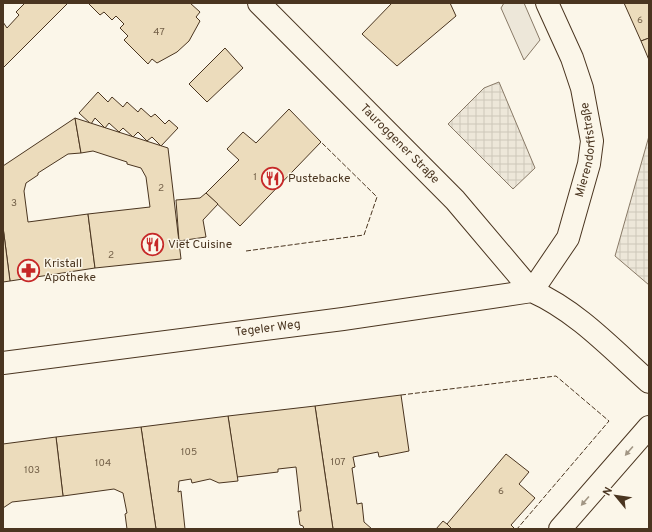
<svg xmlns="http://www.w3.org/2000/svg" width="652" height="532" viewBox="0 0 652 532" font-family="Overpass,sans-serif">
  <defs>
    <pattern id="plaza-grid" width="8" height="8" patternUnits="userSpaceOnUse"><rect width="8" height="8" fill="#ede7d9"/><path d="M0 4h8M4 0v8" fill="none" stroke="#cdc7ba"/></pattern>
  </defs>
  <rect width="100%" height="100%" fill="#fbf6e9"/>
  <path fill="#ede7d9" stroke="#887966" d="M504 3H524L540 40 524 60 501 8Z"/>
  <g fill="url(#plaza-grid)" stroke="#887966">
    <path d="M499 82 535 168 513 189 448 124 484 88Z"/>
    <path d="M649 136V285L615 256Z"/>
  </g>
  <g fill="#ecdcbc" stroke="#4a3520">
    <path d="M25 3H68L3 68V22L7 28 19 15 16 12Z"/>
    <path d="M88 3H190L200 12 196 17 200 21 189 41 177 52 157 63 152 59 148 64 124 40 128 36 120 28 124 24 116 16 112 20 104 12 100 15Z"/>
    <path d="M392 3H450L456 16 397 66 362 34Z"/>
    <path d="M624 3H649V38L641 41Z"/>
    <path d="M649 38V60L641 41Z"/>
    <path d="M225 48 243 68 207 102 189 84Z"/>
    <path d="M98 92 108 102 112 97 123 107 127 102 138 112 141 108 151 117 155 114 165 124 169 120 178 128 161 146 152 137 147 141 138 132 133 137 123 128 119 132 109 123 105 128 95 118 91 124 79 113Z"/>
    <path d="M289 109 321 142 240 226 206 193 239 160 227 149 243 132 256 143Z"/>
    <path d="M75 118 81 153 68 154 38 173V175L26 183 24 191 28 222 88 214 95 268 10 281 3 227V166Z"/>
    <path d="M75 118 168 148 181 259 95 268 88 214 150 207 146 177 141 168 127 164V162L93 151 81 153Z"/>
    <path d="M206 193 218 204 203 220 206 237 179 241 176 200 200 198Z"/>
    <path d="M3 227 10 281 3 282Z"/>
    <path d="M401 395 409 451 379 457 378 452 353 457 355 467 352 468 357 504 362 503 364 522 372 529H333L315 406Z"/>
    <path d="M315 406 333 529H304L303 526 300 525 298 511H301L296 467 278 469V472L237 477 228 416Z"/>
    <path d="M228 416 238 481 219 483 210 479 192 483 191 479 179 481 178 492 181 491 185 529H156L141 427Z"/>
    <path d="M141 427 156 529H127L125 514 127 513 123 493 114 489 63 496 56 437Z"/>
    <path d="M56 437 63 496 12 502 3 508V444Z"/>
    <path d="M506 454 529 472 519 484 535 498 511 525 515 529H452L447 524Z"/>
    <path d="M443 521 447 524 452 529H436Z"/>
  </g>
  <g fill="none" stroke-linecap="round" stroke-linejoin="round">
    <defs>
      <g id="minor">
        <path id="s1" d="M259 3 455 200 532 291"/>
        <path d="M560 529 649 427"/>
      </g>
      <g id="tertiary">
        <path id="s2" d="M532 291 568 238 589 164 592 141 582 88 572 58 547 3"/>
      </g>
      <g id="secondary">
        <path id="s3" d="M3 363 343 319 532 291C577 311 612 349 649 382"/>
      </g>
    </defs>
    <use href="#minor" stroke="#4a3520" stroke-width="24"/>
    <use href="#tertiary" stroke="#4a3520" stroke-width="24"/>
    <use href="#secondary" stroke="#4a3520" stroke-width="24"/>
    <use href="#minor" stroke="#fbf6e9" stroke-width="22"/>
    <use href="#tertiary" stroke="#fbf6e9" stroke-width="22"/>
    <use href="#secondary" stroke="#fbf6e9" stroke-width="22"/>
    <g stroke="#4a3520" stroke-width="1" stroke-dasharray="5 2" stroke-linecap="butt">
      <path d="M246 251 364 235 377 197 321 142"/>
      <path d="M401 395 556 376 609 421 517 529"/>
    </g>
  </g>
  <defs><path id="oneway-solid" d="M-6-.8H1V-3.2L6.5 0L1 3.2V.8H-6Z"/></defs>
  <g fill="#a29684">
    <use href="#oneway-solid" transform="translate(629 451) rotate(131)"/>
    <use href="#oneway-solid" transform="translate(585 501) rotate(131)"/>
  </g>
  <defs>
    <symbol id="restaurant-ring" viewBox="-11 -11 22 22"><circle r="9.5" fill="#fbf6e9" stroke="#c62828" stroke-width="1.5"/><path d="M-5-6h1v4h1v-4h1v4h1v-4h1v5L-1.5 .5V6h-2V.5L-5-1ZM5-6V6H3V1.5H1.5Q1.5-4 5-6Z" fill="#c62828"/></symbol>
    <symbol id="pharmacy-ring" viewBox="-11 -11 22 22"><circle r="9.5" fill="#fbf6e9" stroke="#c62828" stroke-width="1.5"/><path d="M-2-6h4v4h4v4h-4v4h-4v-4h-4v-4h4Z" fill="#c62828"/></symbol>
  </defs>
  <g fill-rule="evenodd">
    <use href="#restaurant-ring" x="260" y="166" width="25" height="25"/>
    <use href="#restaurant-ring" x="140" y="232" width="25" height="25"/>
    <use href="#pharmacy-ring" x="16" y="258" width="25" height="25"/>
  </g>
  <g text-anchor="middle" dominant-baseline="central" stroke-width="3" stroke-linejoin="round" paint-order="stroke">
    <g font-size="10" fill="#725f47">
      <text x="640" y="20">6</text>
      <text x="159" y="32">47</text>
      <text x="255" y="177">1</text>
      <text x="161" y="188">2</text>
      <text x="14" y="203">3</text>
      <text x="111" y="255">2</text>
      <text x="189" y="452">105</text>
      <text x="338" y="462">107</text>
      <text x="103" y="463">104</text>
      <text x="32" y="470">103</text>
      <text x="501" y="491">6</text>
    </g>
    <g font-size="12" fill="#4a3520" stroke="#fbf6e9">
      <text stroke="none"><textPath href="#s1" startOffset="199">Tauroggener Straße</textPath></text>
      <text stroke="none"><textPath href="#s2" startOffset="155">Mierendorffstraße</textPath></text>
      <text stroke="none"><textPath href="#s3" startOffset="267">Tegeler Weg</textPath></text>
    </g>
    <g font-size="12" fill="#4a3520" stroke="#fbf6e9" text-anchor="start">
      <text x="288" y="179">Pustebacke</text>
      <text x="168" y="245">Viet Cuisine</text>
      <text x="44" y="264">Kristall<tspan x="44" dy="14">Apotheke</tspan></text>
    </g>
  </g>
  <rect width="652" height="532" fill="none" stroke="#4a3520" stroke-width="8"/>
  <g transform="translate(616 496) rotate(299)" stroke="#fbf6e9" stroke-width="3" paint-order="stroke">
  <path d="M0-3L7 15L0 10L-7 15Z" fill="#4a3520"/>
  <text y="-6" font-size="11" font-weight="bold" text-anchor="middle" fill="#4a3520">N</text>
  </g>
</svg>
